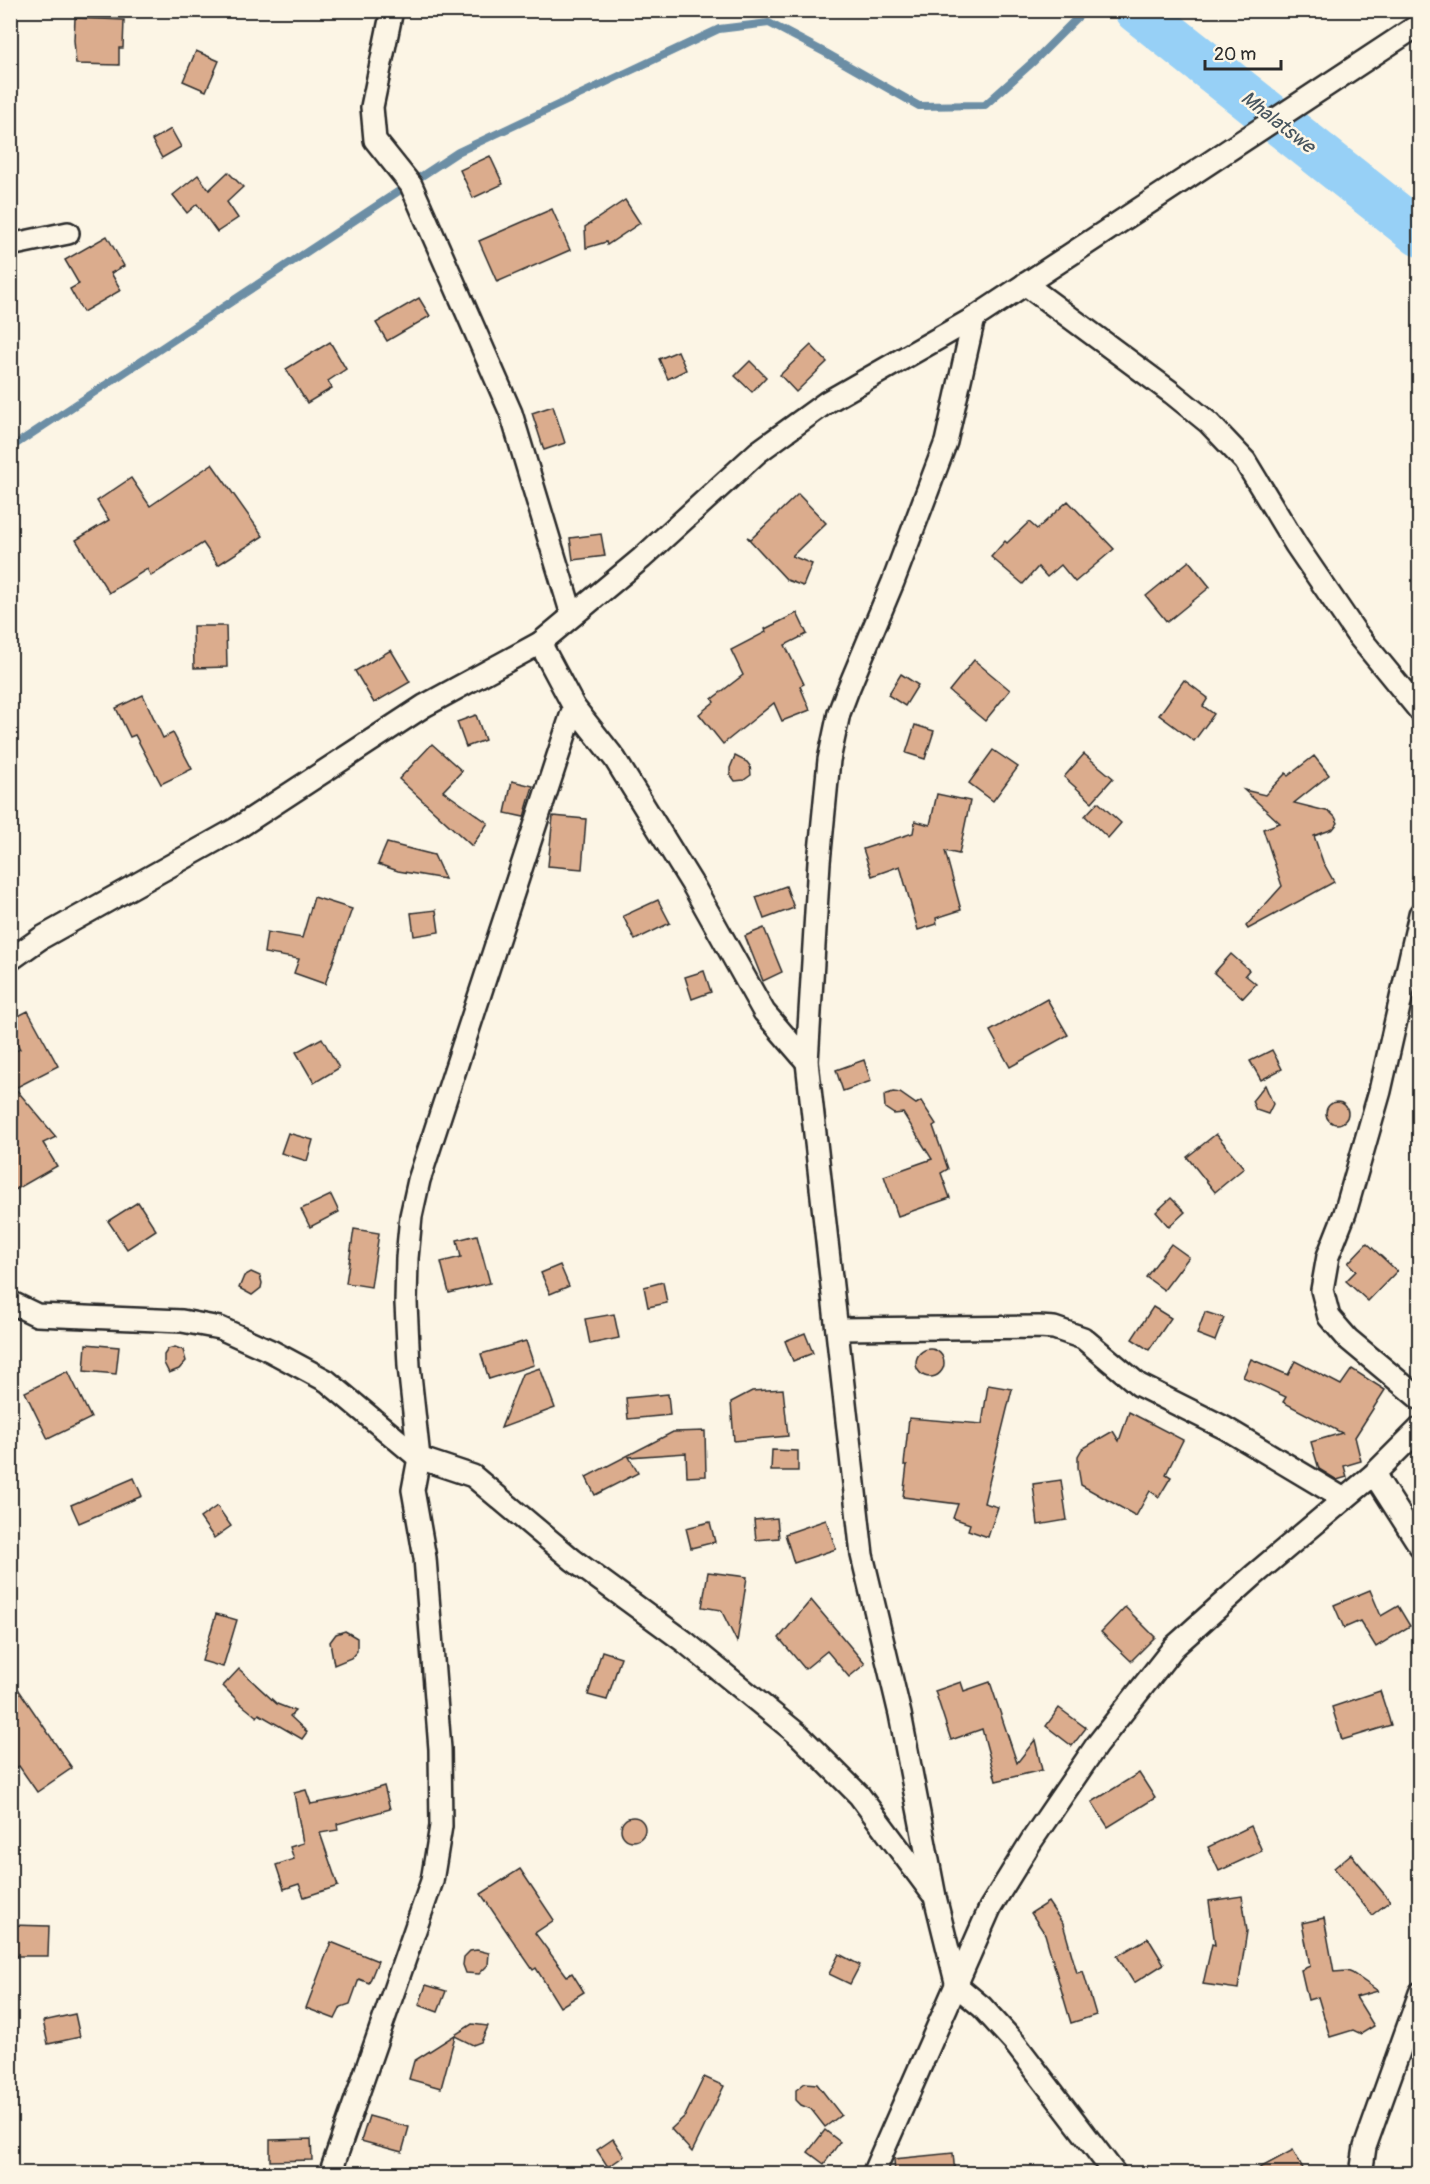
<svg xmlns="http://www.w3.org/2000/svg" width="1430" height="2184" viewBox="0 0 1430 2184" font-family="Pangolin,sans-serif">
  <rect width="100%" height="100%" fill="#fcf5e5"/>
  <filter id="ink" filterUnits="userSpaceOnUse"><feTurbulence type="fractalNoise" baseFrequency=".0167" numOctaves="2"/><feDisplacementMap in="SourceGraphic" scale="12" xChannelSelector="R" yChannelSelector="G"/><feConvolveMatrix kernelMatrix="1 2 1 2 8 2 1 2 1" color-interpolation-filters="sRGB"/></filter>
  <g filter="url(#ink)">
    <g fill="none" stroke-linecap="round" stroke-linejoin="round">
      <path stroke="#6c8ea5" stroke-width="8" d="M10 448 458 152 719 29 769 23 826 53 919 106 985 105 1034 61 1085 10"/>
      <path stroke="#97d0f6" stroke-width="46" d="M1137 10 1420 234"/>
    </g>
    <g fill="#dbac8d" stroke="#2b2b2b" stroke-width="1.5">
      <path d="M75 18 124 20 123 48H119V65L76 64 74 40Z"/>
      <path d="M196 51 219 61 206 91 183 81Z"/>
      <path d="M171 129 181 147 162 158 152 140Z"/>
      <path d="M490 156 503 184 473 198 460 170Z"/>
      <path d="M228 172 243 187 227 202 238 218 217 232 197 204 187 213 173 195 198 175 209 190Z"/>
      <path d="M625 200 640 223 607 245 606 242 586 248 585 227Z"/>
      <path d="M552 209 570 250 497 282 479 241Z"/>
      <path d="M107 236 124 266 111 273 121 290 83 312 70 289 79 284 65 260Z"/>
      <path d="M419 298 430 316 387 341 376 323Z"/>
      <path d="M330 342 346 369 328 381 332 388 307 403 286 369Z"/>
      <path d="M811 345 827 362 796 392 780 375Z"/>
      <path d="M678 351 686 370 668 379 659 359Z"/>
      <path d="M750 361 766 377 752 392 735 376Z"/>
      <path d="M553 406 565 443 544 450 532 413Z"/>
      <path d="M212 464 263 536 218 565 203 543 151 576 147 569 109 593 76 540 109 520 97 501 131 478 150 506Z"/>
      <path d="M798 494 826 523 792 556 812 564 803 586 787 580 747 537 751 539Z"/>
      <path d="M1068 501 1114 549 1075 582 1061 565 1047 577 1038 567 1023 584 991 557 1005 541 1007 543 1029 522 1037 529Z"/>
      <path d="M601 534 605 556 573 560 570 538Z"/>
      <path d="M1189 561 1210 587 1167 622 1146 596Z"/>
      <path d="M797 613 807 634 785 645 804 684 800 686 810 710 782 721 774 703 723 744 699 714 714 702 712 699 743 675 731 650 766 632 765 629Z"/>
      <path d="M193 626H226L227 667 194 668Z"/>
      <path d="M391 650 410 682 374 703 355 671Z"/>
      <path d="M974 660 1010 690 985 721 949 691Z"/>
      <path d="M901 674 918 685 905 706 888 695Z"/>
      <path d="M1184 680 1208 698 1203 706 1214 714 1194 741 1159 715Z"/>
      <path d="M143 695 163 738 173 733 192 769 161 784 135 735 130 737 116 708Z"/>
      <path d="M476 715 485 740 466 747 457 722Z"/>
      <path d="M915 725 934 731 925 759 906 753Z"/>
      <path d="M432 744 462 771 443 791 488 823 472 846 399 779Z"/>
      <path d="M993 750 1018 767 993 801 969 783Z"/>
      <path d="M1084 754 1113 778 1092 802 1064 777Z"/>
      <path d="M735 756 747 762 750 766 751 775 744 780 735 781 730 774V768Z"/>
      <path d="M1314 756 1329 775 1294 803 1330 812 1335 817 1338 823 1333 829 1314 836 1323 862 1334 882 1248 929 1246 926 1282 886 1263 829 1280 823 1244 790 1265 795 1286 773 1288 776Z"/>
      <path d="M512 781 533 786 524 817 505 813Z"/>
      <path d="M937 794 970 801 959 854 945 851 961 910 936 918 937 924 918 930 900 866 872 876 863 849 913 833 915 821 930 825Z"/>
      <path d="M1098 802 1121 823 1108 838 1085 816Z"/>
      <path d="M553 816 586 819 582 869 548 866Z"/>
      <path d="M387 843 434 855 445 879 398 871 378 864Z"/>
      <path d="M786 886 794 908 764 919 756 897Z"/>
      <path d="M314 897 352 909 325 984 294 973 299 959 264 953 267 932 302 938Z"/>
      <path d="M658 900 670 923 635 940 623 916Z"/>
      <path d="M436 910 439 932 414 936 411 913Z"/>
      <path d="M764 928 782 972 763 981 745 936Z"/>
      <path d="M1231 954 1249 970 1245 975 1256 984 1243 998 1214 973Z"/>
      <path d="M704 971 711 992 692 999 685 977Z"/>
      <path d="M1047 999 1068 1035 1010 1067 990 1031Z"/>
      <path d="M28 1011 58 1066 15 1088 56 1137 43 1143 57 1166 10 1193V1054L20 1049 10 1032V1020Z"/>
      <path d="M322 1038 339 1068 314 1083 296 1052Z"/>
      <path d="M1272 1050 1282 1069 1261 1080 1250 1061Z"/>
      <path d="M864 1060 871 1081 843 1091 836 1070Z"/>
      <path d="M1265 1085 1273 1104 1268 1114 1256 1110 1252 1101Z"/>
      <path d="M893 1092 900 1093 916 1104 921 1101 936 1124 933 1126 948 1169 941 1173 950 1198 898 1216 884 1176 932 1159 903 1113 894 1114 885 1108 884 1095Z"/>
      <circle cx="1337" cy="1113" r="11"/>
      <path d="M288 1133 313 1140 307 1161 281 1153Z"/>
      <path d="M1216 1134 1244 1168 1215 1192 1187 1157Z"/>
      <path d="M331 1195 339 1212 310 1227 301 1209Z"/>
      <path d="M1171 1198 1185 1212 1169 1227 1156 1212Z"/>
      <path d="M138 1202 156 1230 127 1249 108 1221Z"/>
      <path d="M354 1229 379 1233 371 1287 346 1283Z"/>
      <path d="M477 1235 490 1283 449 1293 441 1262 461 1257 457 1240Z"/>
      <path d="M1367 1243 1397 1271 1368 1301 1346 1281 1356 1271 1348 1263Z"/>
      <path d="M1171 1244 1189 1257 1164 1290 1146 1277Z"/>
      <path d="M560 1265 569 1286 550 1294 541 1273Z"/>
      <path d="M251 1272 260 1276 262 1283 261 1288 252 1295 239 1288 244 1276Z"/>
      <path d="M663 1282 667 1303 648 1307 644 1287Z"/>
      <path d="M1153 1307 1171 1318 1149 1350 1132 1339Z"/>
      <path d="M1205 1312 1224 1318 1215 1341 1197 1334Z"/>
      <path d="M614 1314 619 1338 590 1344 585 1319Z"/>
      <path d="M805 1333 813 1353 793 1361 785 1341Z"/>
      <path d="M526 1341 534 1365 489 1379 481 1354Z"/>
      <path d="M86 1344 119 1347 116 1374 84 1371Z"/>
      <path d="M175 1347 183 1350 186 1361 179 1369 169 1373 164 1363V1355L168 1349Z"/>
      <circle cx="930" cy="1363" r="14"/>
      <path d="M1251 1359 1288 1375 1295 1361 1341 1385 1352 1369 1385 1390 1355 1437 1361 1461 1344 1466 1347 1477 1337 1480 1319 1469 1311 1442 1342 1433 1283 1402 1286 1397 1243 1377Z"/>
      <path d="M540 1368 555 1408 501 1428 522 1374Z"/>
      <path d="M68 1371 91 1418 48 1439 25 1392Z"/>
      <path d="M988 1385 1012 1389 984 1503 998 1507 988 1537 968 1530 970 1524 953 1518 958 1504 903 1497 907 1465H904L909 1418 982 1424Z"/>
      <path d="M783 1389 788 1436 734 1441 731 1402 752 1391Z"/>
      <path d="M668 1394 670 1415 628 1419 626 1398Z"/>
      <path d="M1129 1412 1183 1440 1166 1474 1171 1477 1159 1497 1150 1491 1136 1516 1081 1485 1078 1467V1456L1082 1449 1113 1431 1119 1441Z"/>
      <path d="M705 1431 706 1476 687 1477 686 1453 629 1457 638 1473 595 1495 586 1477 673 1432Z"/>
      <path d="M772 1450 798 1451V1471H771Z"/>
      <path d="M134 1478 142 1496 79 1523 71 1505Z"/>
      <path d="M1061 1480 1067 1520 1038 1525 1033 1484Z"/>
      <path d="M217 1506 231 1526 214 1538 200 1518Z"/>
      <path d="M777 1518 779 1538 756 1540 754 1520Z"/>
      <path d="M826 1520 836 1549 794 1563 785 1534Z"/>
      <path d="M710 1522 715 1542 691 1548 686 1528Z"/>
      <path d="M708 1572 747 1577 737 1642 721 1610 702 1607Z"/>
      <path d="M1370 1590 1381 1616 1398 1606 1410 1626 1376 1647 1360 1621 1344 1628 1334 1605Z"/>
      <path d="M811 1600 865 1664 849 1677 827 1651 805 1669 779 1638Z"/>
      <path d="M1125 1607 1155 1637 1131 1661 1101 1632Z"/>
      <path d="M216 1614 237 1620 223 1667 202 1661Z"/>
      <path d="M345 1631 357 1638V1651L351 1658 334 1665 330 1642 336 1634Z"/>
      <path d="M602 1651 621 1657 607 1700 588 1695Z"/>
      <path d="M239 1669 277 1704 295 1711 290 1716 307 1732 302 1739 259 1714 257 1717 236 1700 238 1701 223 1686Z"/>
      <path d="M10 1677 72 1768 37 1792 19 1766 10 1771Z"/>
      <path d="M961 1682 964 1691 990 1682 1017 1763 1035 1740 1042 1770 996 1781 982 1729 951 1740 935 1691Z"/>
      <path d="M1380 1691 1391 1725 1342 1740 1332 1707Z"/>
      <path d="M1059 1708 1086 1728 1072 1746 1046 1726Z"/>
      <path d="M1139 1773 1155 1798 1108 1827 1092 1802Z"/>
      <path d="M384 1786 390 1809 337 1824 338 1830 320 1833 338 1886 304 1897 299 1884 284 1889 276 1865 294 1859 290 1847 303 1843 294 1793 306 1790 311 1804 349 1797Z"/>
      <circle cx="633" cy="1829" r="12"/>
      <path d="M1251 1826 1262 1851 1219 1871 1208 1847Z"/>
      <path d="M1351 1854 1390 1901 1372 1915 1334 1868Z"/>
      <path d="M520 1869 554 1920 535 1933 567 1976 572 1973 584 1992 560 2007 536 1968 533 1970 481 1894Z"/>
      <path d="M1242 1896 1247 1931 1238 1989 1203 1984 1212 1944 1215 1945 1209 1901Z"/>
      <path d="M1048 1902 1063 1924 1077 1973 1083 1971 1096 2015 1071 2023 1045 1934 1031 1913Z"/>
      <path d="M1324 1918 1334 1972 1347 1971 1352 1973 1378 1991 1356 1997 1374 2026 1361 2034 1353 2030 1330 2037 1318 1997 1308 2000 1301 1970 1310 1966 1302 1923Z"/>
      <path d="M10 1925 49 1926 48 1956H10Z"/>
      <path d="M1148 1938 1164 1964 1134 1983 1117 1956Z"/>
      <path d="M331 1942 378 1961 369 1983 359 1979 350 2004 341 2007 335 2019 306 2008Z"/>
      <path d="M477 1950 489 1953 488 1965 479 1974 466 1973 463 1965 464 1957 470 1951Z"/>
      <path d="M839 1954 860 1965 850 1984 829 1974Z"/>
      <path d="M426 1985 446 1991 438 2012 419 2005Z"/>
      <path d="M75 2014 80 2037 48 2044 43 2021Z"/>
      <path d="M472 2024 488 2026 481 2042 473 2045 455 2036 441 2088 409 2079 414 2061Z"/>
      <path d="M704 2077 724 2086 692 2152 671 2129 685 2116Z"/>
      <path d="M805 2083 817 2084 841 2115 825 2127 811 2109 801 2105 796 2100V2090Z"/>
      <path d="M369 2116 409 2127 402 2152 361 2141Z"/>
      <path d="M825 2130 840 2142 824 2164 808 2152Z"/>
      <path d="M311 2139 312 2160 270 2161V2140Z"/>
      <path d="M613 2139 624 2156 608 2167 597 2150Z"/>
      <path d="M1293 2150 1306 2174H1249Z"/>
      <path d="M953 2153 955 2174H895L894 2159Z"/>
    </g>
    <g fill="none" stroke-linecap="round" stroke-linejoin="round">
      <defs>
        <g id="minor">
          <path d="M392 10 372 107 375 140 411 185 511 413 572 615"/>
          <path d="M10 245 68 233"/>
          <path d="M1025 284 1172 393 1209 423 1245 461 1296 545 1356 633 1420 711"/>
          <path d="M974 318 946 442 893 582 847 692 839 713 829 760 819 862 807 1062 862 1555 900 1714 935 1897 957 1986 982 2007 1014 2042 1115 2174"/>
          <path d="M540 643 574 707 615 759 694 887 764 1012 807 1062"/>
          <path d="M1420 914 1380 1091 1345 1213 1328 1256 1322 1290 1329 1317 1348 1339 1420 1399"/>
          <path d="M10 960 41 938 236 829 424 706 540 643 642 558 758 452 827 402 974 318 1420 24"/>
          <path d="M10 1302 37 1315 182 1321 220 1328 271 1351 327 1381 419 1458 473 1476 573 1560 685 1642 800 1736 859 1795 932 1893"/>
          <path d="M837 1329 1039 1327 1054 1328 1083 1338 1139 1385 1225 1428 1344 1499"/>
          <path d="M1374 1474 1420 1546"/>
          <path d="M330 2174 432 1881 441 1826 440 1749 425 1558 413 1490 419 1458 409 1366 406 1303 407 1258 411 1216 419 1180 574 707"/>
          <path d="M873 2174 990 1908 1032 1840 1096 1746 1174 1647 1253 1576 1374 1474 1420 1428"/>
          <path d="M1361 2174 1365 2147 1420 1993"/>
        </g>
      </defs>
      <use href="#minor" stroke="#2b2b2b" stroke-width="26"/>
      <use href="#minor" stroke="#fcf5e5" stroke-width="21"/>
    </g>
  </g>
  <g text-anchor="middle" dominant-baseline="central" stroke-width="5" stroke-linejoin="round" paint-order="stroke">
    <g font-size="20" font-style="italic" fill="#46545e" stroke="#fcf5e5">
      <text transform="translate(1278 122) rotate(38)">Mhalatswe</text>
    </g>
  </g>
  <rect width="1430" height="2184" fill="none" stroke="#fcf5e5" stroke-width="36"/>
  <rect x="18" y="18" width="1394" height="2148" fill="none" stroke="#2b2b2b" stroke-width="2" filter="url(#ink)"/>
  <path d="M1205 60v9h76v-9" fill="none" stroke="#2b2b2b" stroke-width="3"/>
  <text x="1214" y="60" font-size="18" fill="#2b2b2b" stroke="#fcf5e5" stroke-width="4.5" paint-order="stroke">20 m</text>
</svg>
